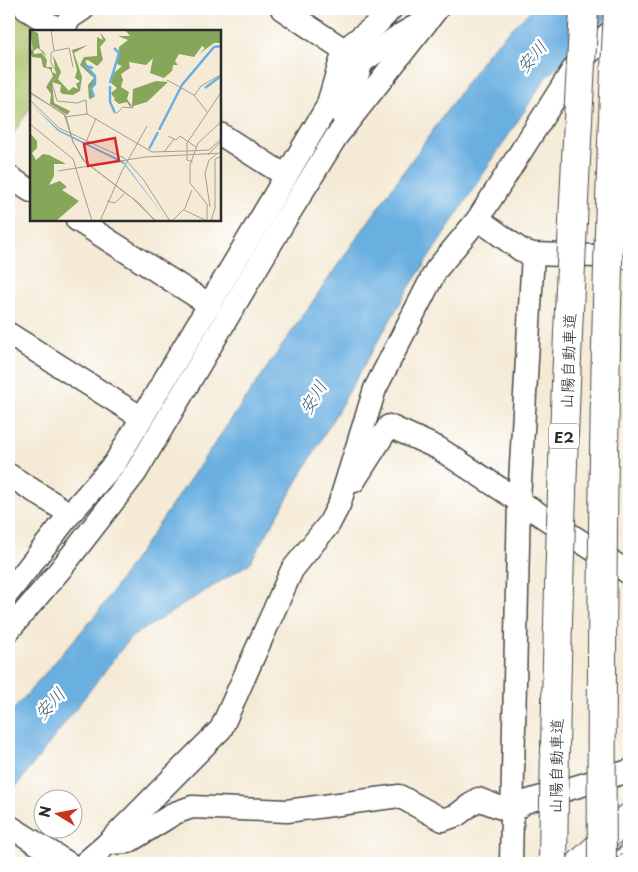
<svg xmlns="http://www.w3.org/2000/svg" width="638" height="872" viewBox="0 0 638 872" font-family="'Playpen Sans','Klee One',sans-serif">
  <rect width="100%" height="100%" fill="#fff"/>
  <filter id="ink" filterUnits="userSpaceOnUse"><feTurbulence type="fractalNoise" baseFrequency=".02" numOctaves="2"/><feDisplacementMap in="SourceGraphic" scale="10" xChannelSelector="R" yChannelSelector="G"/><feConvolveMatrix kernelMatrix="1 2 1 2 8 2 1 2 1" color-interpolation-filters="sRGB"/></filter>
  <filter id="wash" filterUnits="userSpaceOnUse"><feTurbulence type="fractalNoise" baseFrequency=".0096" numOctaves="4" result="noise"/><feDisplacementMap in="SourceGraphic" scale="20" xChannelSelector="R" yChannelSelector="G"/><feGaussianBlur stdDeviation="1.12" result="paint"/><feColorMatrix in="noise" values="0 0 0 0 0 0 0 0 0 0 0 0 0 0 0 0 0 1.4 0 .05"/><feComposite in="paint" operator="in"/></filter>
  <g filter="url(#wash)">
    <rect width="100%" height="100%" fill="#f4ead5"/>
    <path fill="#a9c065" stroke="#6a7648" d="M9 9H14L49 31H31V106L9 141Z"/>
    <path fill="#69afe0" stroke="#4a6d86" d="M532 9H616L545 79 407 291 250 563 130 638 9 796V715L99 611 344 256 489 51Z"/>
  </g>
  <g filter="url(#ink)">
    <g fill="none" stroke-linecap="round" stroke-linejoin="round">
      <defs>
        <g id="minor">
          <path d="M26 9 61 31 71 17 83 9"/>
          <path d="M282 9 355 57"/>
          <path d="M343 117 362 62 400 35 416 26"/>
          <path d="M220 134 286 176"/>
          <path d="M9 177 31 191"/>
          <path d="M478 219 521 250 533 254 629 257"/>
          <path d="M77 220 210 305"/>
          <path d="M9 334 142 418"/>
          <path d="M9 475 70 514"/>
          <path d="M354 481 389 426 438 448 629 573"/>
          <path d="M9 592 70 514 115 463 327 107 344 50 376 25 391 9"/>
          <path d="M9 630 60 570 136 472 282 225 336 137 437 9"/>
          <path d="M512 812 525 802 629 771"/>
          <path d="M9 826 68 863"/>
          <path d="M108 843 128 842 175 813 192 807 287 811 399 796 443 820 457 815 478 799 512 812"/>
          <path d="M85 863 108 843 221 729 292 570 329 524 339 505 375 389 436 270 478 219 576 65 624 19"/>
          <path d="M511 863 519 500 533 254"/>
        </g>
        <g id="major">
          <path d="M581 863 629 818"/>
          <path d="M625 863 629 860"/>
        </g>
      </defs>
      <use href="#minor" stroke="#494844" stroke-width="25"/>
      <use href="#major" stroke="#494844" stroke-width="30"/>
      <use href="#minor" stroke="#fff" stroke-width="22"/>
      <use href="#major" stroke="#fff" stroke-width="28"/>
      <g stroke="#2b2b2b" stroke-width="1">
        <path d="M597 863 629 835"/>
        <path d="M611 863 629 848"/>
      </g>
      <defs>
        <g id="highway-bridge">
          <path d="M553 863C557 578 568 293 584 9"/>
          <path d="M602 863C601 752 602 640 603 528 605 355 609 182 618 9"/>
        </g>
      </defs>
      <use href="#highway-bridge" stroke="#494844" stroke-width="30" stroke-linecap="butt"/>
      <use href="#highway-bridge" stroke="#fff" stroke-width="28"/>
    </g>
  </g>
  <g text-anchor="middle" dominant-baseline="central" stroke-width="5" stroke-linejoin="round" paint-order="stroke">
    <rect fill="#fff" stroke="#6b6b6b" stroke-width="1" x="549" y="423.5" width="30" height="25" rx="4"/>
    <g font-size="15" font-weight="bold" fill="#2b2b2b">
      <text x="564" y="436">E2</text>
    </g>
    <g font-size="16" fill="#2b2b2b" stroke="#fff">
      <text transform="translate(567 361) rotate(-88)">山陽自動車道</text>
      <text transform="translate(555 766) rotate(-89)">山陽自動車道</text>
    </g>
    <g font-size="18" font-style="italic" fill="#446073" stroke="#fff">
      <text transform="translate(531 56) rotate(-49)">安川</text>
      <text transform="translate(312 397) rotate(-59)">安川</text>
      <text transform="translate(49 703) rotate(-47)">安川</text>
    </g>
  </g>
  <g transform="translate(30 30)">
    <rect width="191" height="191" fill="#f4ead5"/>
    <path d="M0 0 8 3 10 19 14 22 17 27 8 18 3 21ZM95 0H191L192 13H184L169 24 175 18 172 16 164 27 149 24 145 31 148 35H143L142 41 134 48 120 43 123 28 116 35 99 32 100 38 91 44 93 50 91 57 99 62 97 69 102 76 103 59 126 51 138 52 117 72 100 77 97 72 89 74 84 70 86 65 84 68 81 63 87 58 81 53 84 43 92 36 87 34 89 17 98 10 88 6H100ZM70 2 76 10 70 17 73 30 67 36 58 30 55 31 66 51 61 57 63 68 59 69 58 55 64 48 50 35 54 27 67 26V7L73 10ZM58 15 44 23 52 47 50 61 43 65 33 64 30 62 31 55 22 52 24 73 40 81 37 85 20 74 21 64 16 57 23 46 20 39 13 37 11 28 2 27 0 21 3 19 4 24 12 23 17 30 16 37H22V42L26 44 23 25 31 42 28 49 39 61 43 57 48 59 46 54 50 51 45 48 47 40 42 20ZM0 103 7 111V118L2 123 6 130 13 124 19 125 36 134H24V146L19 155 30 151 37 157 32 160 49 171 26 191H0Z" fill="#86a65a"/>
    <path d="M0 73 29 100 93 131 138 191 94 134 28 101Z" fill="#69afe0"/>
    <path fill="none" stroke="#69afe0" stroke-width="2.5" d="M63 38 56 36 65 46V54L61 58 64 67M80 53 89 23 84 18M80 56V72L85 83M175 58 191 46M129 100 152 55 184 17 192 16M119 119 128 102"/>
    <path fill="none" stroke="#a49e91" stroke-width="1" d="M21 0 24 21 21 23V33L28 44 22 53 27 71 47 73 56 70 57 84 122 122 156 121M24 21 39 18 43 37M137 50 164 65 177 82M0 62 36 86 43 112 53 130 99 166M0 63 34 84 43 112 55 132 109 173 125 191M164 66 171 56 192 44M0 70 29 98 94 128 113 149 140 191M86 84 93 77 103 78V73M35 87 57 84M0 94 43 129 62 191M138 106 146 110 150 106 166 117M54 117 66 88M157 121 179 120 192 108M134 122 144 109M178 125 192 110M163 132 157 130V113L192 61M28 141 115 127 192 123M102 168 126 191M77 171 85 173 94 164M180 177 175 143 179 130 187 124M154 180 175 190M70 191 92 141 117 96M142 191 155 178 162 160M177 191V174L160 153V135L168 113 192 91M181 191 185 178V129L192 126"/>
    <path fill="#d62828" fill-opacity="0.15" stroke="#d62828" stroke-width="2.5" d="M85 108 89 131 58 136 54 114Z"/>
    <rect width="191" height="191" fill="none" stroke="#2b2b2b" stroke-width="2.5"/>
  </g>
  <rect width="638" height="872" fill="none" stroke="#fff" stroke-width="30"/>
  <g transform="translate(58 814) rotate(280)"><circle r="24" fill="#ffffff" stroke="#aaaaaa"/>
  <path d="M0-4L9 19L0 12L-9 19Z" fill="#c8321e"/>
  <text y="-8" font-size="14" font-weight="bold" text-anchor="middle" fill="#2b2b2b">N</text>
  </g>
</svg>
